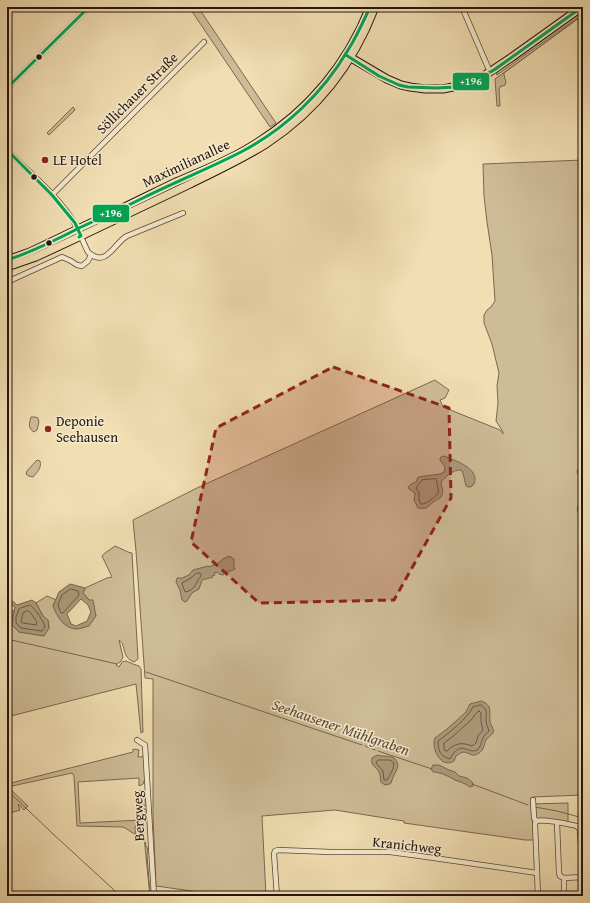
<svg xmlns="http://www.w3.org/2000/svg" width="590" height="903" viewBox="0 0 590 903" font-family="'Gentium Book Plus',serif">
  <rect width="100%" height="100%" fill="#f1deb2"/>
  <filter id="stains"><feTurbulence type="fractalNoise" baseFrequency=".005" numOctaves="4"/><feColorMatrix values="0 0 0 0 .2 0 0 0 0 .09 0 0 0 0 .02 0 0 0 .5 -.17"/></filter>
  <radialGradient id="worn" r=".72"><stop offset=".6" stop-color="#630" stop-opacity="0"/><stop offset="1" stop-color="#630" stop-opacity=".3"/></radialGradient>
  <g fill="#cebc96" stroke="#7a6852">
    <path d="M189 7H198L276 123 270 127Z"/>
    <path d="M583 9V14L497 75 496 74 499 71 498 70Z"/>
    <path d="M583 15 504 73V75L506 82 505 85 500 87 499 89 500 106H497L495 79Z"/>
    <path d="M73 107 75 110 49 135 47 133Z"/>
    <path d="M583 160V795L533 797 531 799V804L568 803V823L533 819 534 840H525L404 823V821L335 810 262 816 266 896H227L156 886 153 817V679L145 678 136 551 133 520 199 487 435 380 449 390 445 398 440 400 443 407 500 430 503 434V432L496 421 498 403 497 386 499 373 492 344 484 323V315L487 310 491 307 495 301 492 255 487 222 484 196 483 164Z"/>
    <path d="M31 417H35L38 418 39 422 37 430 34 432C28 429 29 423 31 417Z"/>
    <path d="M37 460 40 461C42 468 37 472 33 477L29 476 26 474 27 471Z"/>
    <path d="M115 546 128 552 132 553 138 659 134 662C121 657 127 646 119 640L123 657 121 661 116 665 119 667 122 662 126 661 133 664 139 666 141 669 143 732 141 733 136 684 7 717V608L14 611 13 616 19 632 29 633 38 635 49 628 48 621 43 616 36 603 47 596 56 600 53 606 76 629 96 616 89 600 83 593 85 588 107 578 112 577 102 556 105 553Z"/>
    <path d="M133 749 139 750 138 757H141L144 755 145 778 143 784 139 786V778L78 782 80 823 142 820 141 809H146L147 810V821H137L135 828 136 835H144L146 846 147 847 148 851 147 854 150 896 144 837C141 835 138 836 135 834 130 832 128 829 123 827L78 826H77L74 776 72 773 12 786 11 788 12 791 28 806 24 810 18 804 20 810 7 814V784L133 752Z"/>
    <path d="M140 790 142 791 146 797 147 804 145 806H141Z"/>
  </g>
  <g fill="#ac9a7a" stroke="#76654f" fill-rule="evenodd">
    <path d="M583 450V480L579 476 577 472C577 470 579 468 579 466 581 458 575 455 583 450Z"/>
    <path d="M442 456C447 456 449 459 454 460 463 464 479 471 474 484L471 487H468L466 486 463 473 461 470C454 469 445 477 441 482 441 486 444 490 442 495 441 499 438 498 435 501 428 505 429 510 418 508L414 500 415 493 409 489 408 487 411 484 416 482 418 477 440 474 444 472 445 467 440 460V458Z"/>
    <path d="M583 499V518C575 514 576 504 583 499Z"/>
    <path d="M229 556 234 559V567L235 568V569L228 572H225L223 575 219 574 217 572 214 573 215 575 212 576 213 577 202 580 199 589 192 593 187 601 185 602 182 600 180 590 176 582 177 578H182L189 575 193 570 208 566 211 567 212 565H216L223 559Z"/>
    <path d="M70 584 85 588 83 593 89 600H93L96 616 89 626C85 627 80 629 76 629 63 628 57 616 53 606L59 592ZM81 599 88 605 91 612 87 621 76 626 71 624 67 614Z"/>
    <path d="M10 599 17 605 32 600 36 603 43 616 48 620 49 628 44 636 19 632 12 625 13 616 15 607 8 602Z"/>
    <path d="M481 701C493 705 489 712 490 721 490 725 495 729 493 733 491 736 488 737 486 740 484 745 484 750 479 753 472 758 470 753 464 752 461 752 458 755 456 756L454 761C441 769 431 749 435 738 439 735 443 732 447 729L466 712 470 704Z"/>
    <path d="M377 755C382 757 392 755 395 759 401 765 396 771 393 777 392 779 392 781 391 783 389 785 387 784 385 785L381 782C380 779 381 775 379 772 376 766 370 766 372 758Z"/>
    <path d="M433 765H439L449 770 455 772 459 776 467 778 473 783V786L470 787C465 783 460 782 455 780 448 776 440 772 433 772L431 769Z"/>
  </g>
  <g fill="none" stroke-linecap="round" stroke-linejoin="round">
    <g stroke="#685844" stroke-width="1">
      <path d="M436 479C437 481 439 492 438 494 432 498 428 504 421 504L419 500V492L416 488 422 480Z"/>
      <path d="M199 573 201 574V576C195 583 196 590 185 592L182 584V583L191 578 195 574Z"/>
      <path d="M71 589 78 591 79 595 63 613H61L58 605 62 595Z"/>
      <path d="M30 605C35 608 44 622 45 627L42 631 21 628 16 623V617L19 609Z"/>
      <path d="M28 611 30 612 37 622 36 625 23 623 21 622 23 613Z"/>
      <path d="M481 705C488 710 486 713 486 721 486 724 488 727 489 731 487 733 484 735 483 738 481 742 481 747 477 750 468 755 461 738 450 759 440 756 438 750 438 741 449 733 467 719 473 707Z"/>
      <path d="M479 711 481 713V722L483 730 478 736 476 743 472 746C462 742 455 743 447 751H445L444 748V743C453 737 462 728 471 720 474 717 475 713 479 711Z"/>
      <path d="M379 760H390L394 763 393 769 387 780H384L383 771 376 763 377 761Z"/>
    </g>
    <g stroke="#76654f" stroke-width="1">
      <path d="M7 639 117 664"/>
      <path d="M146 672 362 745"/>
      <path d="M365 746 375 750"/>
      <path d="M378 751 432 769"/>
      <path d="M472 784 528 805"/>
      <path d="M7 790 52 833 113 889 119 896"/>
      <path d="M535 807 557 811 583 818"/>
    </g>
    <defs>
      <g id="minor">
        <path d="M462 7 490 72"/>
        <path d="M7 88 89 7"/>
        <path d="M7 150C28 171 52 191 70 216 78 227 82 240 88 252 106 269 114 243 127 236L183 213"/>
        <path d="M52 195 204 42"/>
        <path d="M7 282 62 257 71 261 77 265 82 266 88 261 91 255"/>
        <path d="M137 740 145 745 154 896"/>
        <path d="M533 800 534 818 536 821 535 824 538 896"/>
        <path d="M536 821C546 819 567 824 577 826L580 830 583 875"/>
        <path d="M557 823 559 873 560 876 564 878V890L563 892 562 896"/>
        <path d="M564 878 583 877"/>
        <path d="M277 896 274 854 275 851 278 850 331 852H390L420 856 537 873"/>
      </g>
      <g id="primary">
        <path d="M348 56 387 79 401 85 410 87 425 89H443L453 87 468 83 482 77 512 57 582 7"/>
        <path d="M78 229C111 214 143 198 176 182 199 172 223 163 245 150 303 117 345 70 370 7"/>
        <path d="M81 236C117 219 152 202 188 185 214 172 241 160 266 144 318 110 353 65 375 7"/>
      </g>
      <g id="trunk">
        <path d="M7 260 30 252 78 229"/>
        <path d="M7 267 36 257 81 236"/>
      </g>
    </defs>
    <use href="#minor" stroke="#584737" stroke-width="6"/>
    <use href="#primary" stroke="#25150e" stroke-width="9"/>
    <use href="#trunk" stroke="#25150e" stroke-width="9"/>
    <use href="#minor" stroke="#f6eacd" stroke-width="4.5"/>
    <use href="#primary" stroke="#f1deb2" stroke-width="7"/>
    <use href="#trunk" stroke="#f1deb2" stroke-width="7"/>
    <defs>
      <g id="bus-1">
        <path d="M346 55 379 76 399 85 408 87 437 88 456 87 475 80 494 70 582 7"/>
        <path d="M7 88 89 7"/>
        <path d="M7 150 52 195 75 223 81 236 79 237"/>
        <path d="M7 260C32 252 56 240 79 228 101 218 123 208 145 197 177 181 210 168 241 152 285 129 323 93 348 50 357 36 363 22 370 7"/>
      </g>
    </defs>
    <use href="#bus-1" stroke="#f6eacd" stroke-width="6"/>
    <use href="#bus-1" stroke="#00a452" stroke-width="3"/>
  </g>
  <path fill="#8f2418" fill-opacity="0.2" stroke="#8f2418" stroke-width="3" stroke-dasharray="8 5" stroke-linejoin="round" d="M333 367 449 408 451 498 394 600 259 603 191 542 216 428Z"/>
  <g fill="#25150e" stroke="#f6eacd" stroke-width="1.5">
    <circle cx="39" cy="57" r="3.5"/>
    <circle cx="34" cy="177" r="3.5"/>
    <circle cx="49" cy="243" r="3.5"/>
  </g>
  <g fill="#8f2418" stroke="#f6eacd" stroke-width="1.5">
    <circle cx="45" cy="160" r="4"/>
    <circle cx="48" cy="429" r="4"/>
  </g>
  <g text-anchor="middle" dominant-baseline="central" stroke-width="3" stroke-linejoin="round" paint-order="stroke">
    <g font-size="14" fill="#25150e" stroke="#f6eacd">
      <text transform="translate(137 93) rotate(-45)">Söllichauer Straße</text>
      <text transform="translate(186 163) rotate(-25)">Maximilianallee</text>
      <text transform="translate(138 816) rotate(-93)">Bergweg</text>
      <text transform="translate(407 845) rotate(6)">Kranichweg</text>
    </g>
    <g font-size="14" fill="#25150e" stroke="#f6eacd" text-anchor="start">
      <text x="53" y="160">LE Hotel</text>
      <text x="56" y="421">Deponie<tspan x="56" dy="16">Seehausen</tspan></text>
    </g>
    <g font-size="15" font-style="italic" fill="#5b4a39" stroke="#f6eacd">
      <text transform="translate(341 727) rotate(19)">Seehausener Mühlgraben</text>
    </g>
  </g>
  <g stroke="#f6eacd" stroke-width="1.5">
    <rect x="452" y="72" width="38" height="19" rx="4" fill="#00a452"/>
    <rect x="92" y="204" width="38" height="19" rx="4" fill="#00a452"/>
  </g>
  <g font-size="11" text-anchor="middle" font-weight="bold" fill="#fff">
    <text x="471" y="85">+196</text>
    <text x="111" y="217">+196</text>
  </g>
  <rect width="590" height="903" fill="none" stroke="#f1deb2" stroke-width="24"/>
  <rect x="8" y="8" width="574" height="887" fill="none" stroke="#25150e" stroke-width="2"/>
  <rect x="12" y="12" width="566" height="879" fill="none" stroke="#25150e"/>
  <rect width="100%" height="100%" filter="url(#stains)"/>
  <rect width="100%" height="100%" fill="url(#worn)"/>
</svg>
